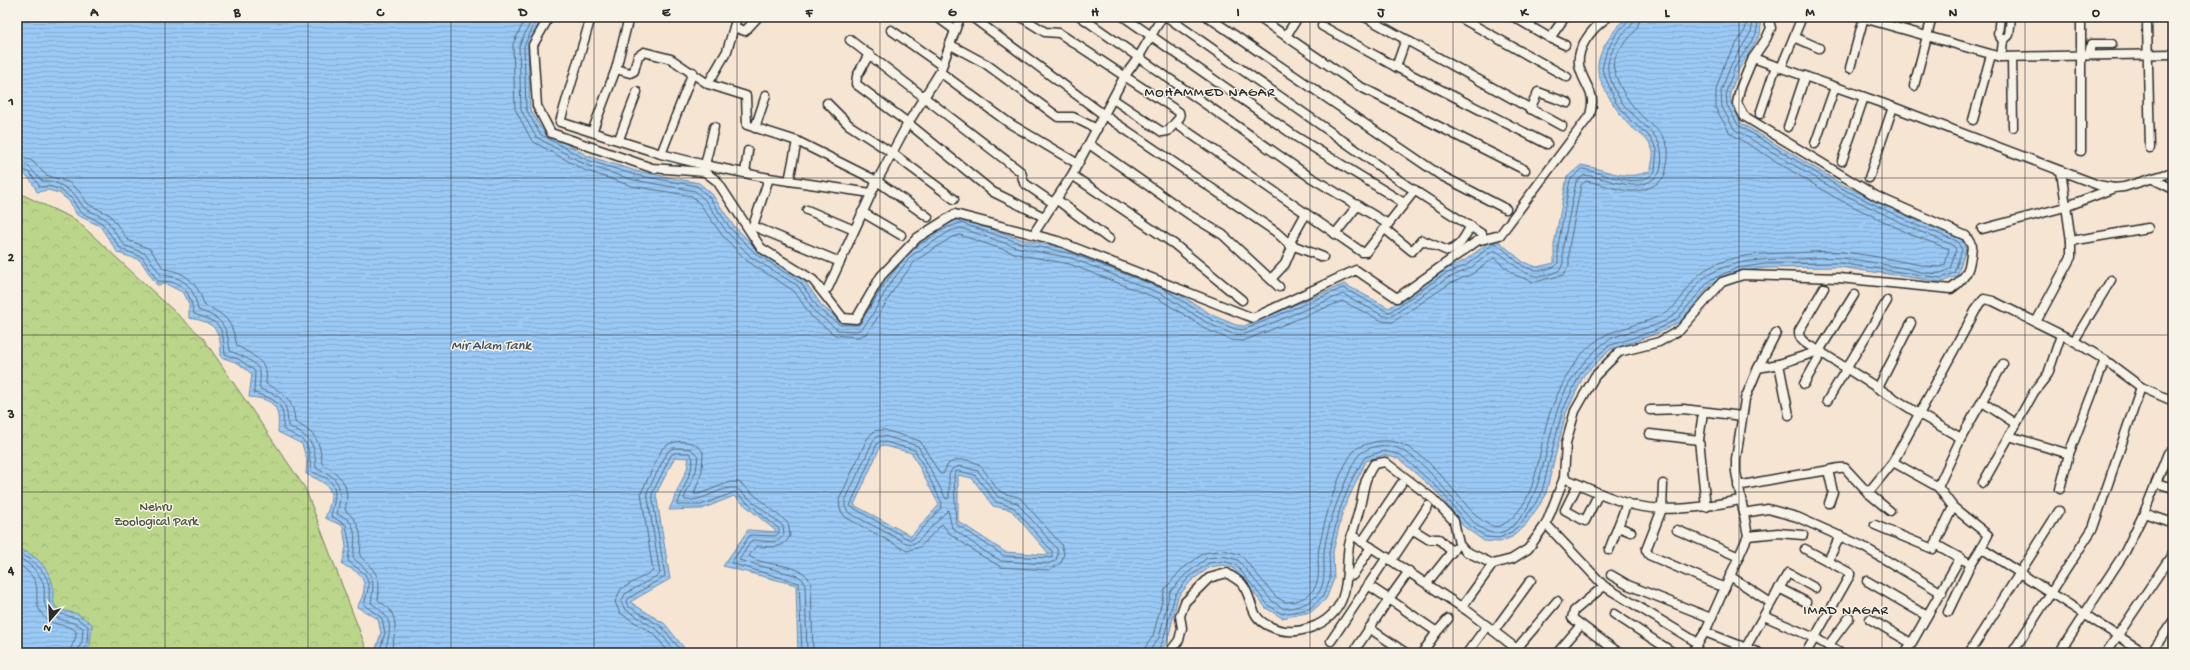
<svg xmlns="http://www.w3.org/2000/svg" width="2190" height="670" viewBox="0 0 2190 670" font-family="'Gochi Hand',sans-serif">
  <defs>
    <pattern id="park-crowns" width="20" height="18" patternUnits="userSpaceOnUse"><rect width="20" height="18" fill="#bbd58b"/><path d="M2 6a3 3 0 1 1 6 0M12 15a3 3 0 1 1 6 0" fill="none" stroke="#a1b778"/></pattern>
    <pattern id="water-rules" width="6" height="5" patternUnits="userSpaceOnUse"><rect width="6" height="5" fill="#9ac9f5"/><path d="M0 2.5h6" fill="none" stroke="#85add2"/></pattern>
  </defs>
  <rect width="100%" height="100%" fill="#f7e5d4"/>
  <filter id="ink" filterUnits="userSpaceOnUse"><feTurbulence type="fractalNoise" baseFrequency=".025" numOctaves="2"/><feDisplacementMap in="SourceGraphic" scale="8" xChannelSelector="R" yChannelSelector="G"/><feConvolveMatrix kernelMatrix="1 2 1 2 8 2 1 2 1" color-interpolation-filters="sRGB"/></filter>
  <g filter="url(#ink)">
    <path fill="url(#park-crowns)" stroke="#73805b" d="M17 192 76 220 203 338 305 488 368 653H17Z"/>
    <g fill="url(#water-rules)" stroke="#6e8aa4" fill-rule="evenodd">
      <path d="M17 17H543L528 46 530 109 543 131 588 156 636 171 699 183 712 194 733 225 758 250 804 280 822 306 841 321 856 322 882 281 905 249 946 223 961 219 1021 239 1073 250 1166 286 1214 316 1236 325 1244 326 1344 284 1389 308 1441 271 1464 261 1495 238 1523 262 1537 267 1554 263V245L1567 177 1581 165C1607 169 1625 183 1651 170 1651 165 1654 157 1653 152 1651 140 1637 132 1629 125 1619 115 1599 84 1598 70 1596 52 1615 29 1626 17H1762L1760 35 1739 69 1730 93 1731 103 1741 123 1843 185 1918 221 1961 238 1966 249 1957 276 1942 282 1839 267 1765 268 1738 272 1712 283 1680 322 1658 333 1610 350 1584 375 1566 413 1545 497 1524 527 1512 537 1500 542 1484 541 1463 526 1438 493 1399 459 1384 455 1366 461 1343 510 1333 552 1334 579 1326 599 1311 612 1282 618 1266 608 1233 568 1223 565 1210 567 1191 581 1178 597 1167 643 1159 653H798L796 585 723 566 748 530 777 532 734 496 702 509 669 510 687 469 689 458 675 457 656 494 670 579 630 602 665 624 688 653H378L375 652 381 633 378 619 357 607C369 587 367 573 342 565L346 547 343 526 325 518C336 490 333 486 306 474L307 460 302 444 278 432C280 408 276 399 249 397L252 374 238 363 221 357C221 331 216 322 189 318V304L184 293 166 284 157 285 140 260 118 253 100 226 77 215 69 201 59 193 48 190 37 192C33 183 27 172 17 172ZM881 445 912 453 939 505 911 536 854 505ZM958 475 972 478 993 506 1011 510 1050 555 1005 552 958 521Z"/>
      <path d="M17 549C33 552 47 566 52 582 55 592 50 600 57 609L78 614 92 624 90 646 84 653H17Z"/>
    </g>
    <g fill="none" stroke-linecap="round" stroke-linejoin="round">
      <g stroke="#576a7c" stroke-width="1">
        <path d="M526 17 513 44 515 109 532 141 584 170 632 186 692 196 700 204 722 235 747 261 794 291 811 316 835 335 857 337 866 334 876 320 894 289 915 261 952 237 960 235 1017 254 1069 264 1159 299 1208 330 1231 340 1243 341 1342 301 1382 321 1393 322 1449 284 1472 274 1494 258 1515 275 1534 282 1563 275 1569 266V247L1581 185 1586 181C1610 185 1630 198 1653 186 1660 182 1665 178 1666 170 1667 163 1669 155 1668 149 1665 131 1648 124 1638 112 1627 100 1618 85 1614 70 1609 49 1640 36 1640 17"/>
        <path d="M533 17 519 46 521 110 536 137 586 165 634 180 695 191 705 200 726 231 751 257 798 286 815 312 838 330 856 331 862 329 871 317 889 285 911 256 950 231 961 228 1019 248 1071 258 1162 294 1209 324 1233 334 1243 335 1343 294 1384 316H1392L1446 279 1469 269 1494 250C1517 262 1526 288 1560 270L1563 263V246L1576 182 1584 175C1603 177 1619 186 1638 185 1645 185 1658 178 1660 171 1669 132 1640 128 1621 101 1616 93 1610 80 1608 70 1606 61 1615 44 1621 36 1626 30 1634 26 1634 17"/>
        <path d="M538 17 524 46 526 109 540 134 587 160 635 175 697 186 709 197 730 228 755 253 801 283 819 309 840 325H859L885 283 899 265"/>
        <path d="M17 157 31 160 46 175 68 182 79 191 88 204 110 215 128 240 150 249 164 269C186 271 199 285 204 305 227 315 232 322 237 346 246 351 263 359 266 371 267 375 266 379 266 384 285 392 294 402 295 422 316 434 320 440 322 464 342 475 351 486 345 510 361 523 362 535 360 556 377 573 381 576 378 600 382 604 387 606 390 610 399 623 394 640 390 653"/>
        <path d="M17 163 27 165 42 181H50L63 186 75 195 84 208 106 219 124 245 146 254 161 275C185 277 194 287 198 310 223 318 227 326 230 351 239 355 258 361 260 373 261 378 259 383 260 389 284 397 287 401 288 426 312 439 314 441 316 468 320 471 326 472 330 475 344 485 340 500 337 514 340 516 345 517 348 520 358 529 354 547 353 558 374 575 375 578 371 603 394 618 392 628 384 653"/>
        <path d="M17 168C28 168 34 178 40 187L49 186 61 190 72 199 80 212 102 223 121 249 142 257 158 281C185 281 189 291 194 314 222 323 222 325 225 354L240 360 255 371 254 393C265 396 281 400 283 414 284 419 283 424 283 429 310 444 308 440 311 471 315 474 321 475 326 478 341 486 333 504 331 516L346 525 350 546 348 561 365 574 369 585 364 605 382 618 385 633 379 653"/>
        <path d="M914 248 948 227 961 223 1020 243 1073 254 1164 289 1212 320 1235 329 1243 330 1343 288 1386 311 1390 312 1443 275 1467 265 1494 243C1515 254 1519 275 1548 269 1553 267 1556 267 1558 263V246L1570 180 1582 169C1602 172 1640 192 1655 171L1657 149 1648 135 1631 121 1616 103 1602 69 1606 53 1616 34 1628 21 1629 17"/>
        <path d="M885 430 920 441 940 474H943L948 464 956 460C987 457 984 479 1001 492 1007 496 1015 494 1021 499L1061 544 1064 553 1061 563 1049 570 1001 567 977 553 949 533 942 524 920 547 907 551 845 517 840 509 839 500 867 439 874 431Z"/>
        <path d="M878 436H884L918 446 946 499 949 498V475L952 469 960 466 978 471 998 497 1017 503 1057 549 1058 554 1056 560 1048 564 1001 561 981 549 952 528 948 510 917 542 910 545 849 513 845 507V501L873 441Z"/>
        <path d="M881 441 915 450 942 503 941 508 912 540 908 539 850 506 877 444Z"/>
        <path d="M959 471 975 475 996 502 1013 507 1052 551V558L1004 556 956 524 954 476 955 472Z"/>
        <path d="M17 553C30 556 46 571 49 585 50 596 47 602 54 612L76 618 88 626 87 644 81 653"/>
        <path d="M17 558C28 560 42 575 44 586 45 597 42 604 49 613 55 621 73 620 83 628L82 642 76 653"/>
        <path d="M17 564C21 565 24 568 27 571 44 586 32 597 40 611 50 629 63 621 76 631 77 640 71 644 70 653"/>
        <path d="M669 653 655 635 620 613 615 602 621 589 653 571 641 493 662 449C672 438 695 439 703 452L702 471 694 494H699L730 482H739L788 523 790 535C784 551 769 546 756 546L749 556C764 568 807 561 811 585L813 653"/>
        <path d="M676 653 659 631 625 609 621 602 625 594 660 574 647 492 668 451 674 448 691 449 698 456 696 471 684 498 685 500C705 502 719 486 736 488L783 526 784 534C779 546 763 540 752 540L739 560 798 576 803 580 805 585 807 653"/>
        <path d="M683 653 662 627 628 606 626 602 629 598 665 576 652 494 671 455 675 453H689L693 458 691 470 677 505H701L735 492 779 529V533L775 536 750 535 731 563 799 583 802 653"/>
        <path d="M1145 653 1146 646 1153 636 1165 589 1181 570 1204 553 1224 550 1241 555 1276 597 1285 602C1295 602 1307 599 1314 589 1322 577 1316 562 1319 548 1324 522 1337 472 1354 451 1358 446 1365 445 1371 443 1432 423 1472 545 1504 524 1543 499 1536 442 1553 405 1564 379 1577 352 1602 337 1609 332 1620 330 1628 327 1641 322 1655 320 1667 312 1683 302 1689 280 1705 270 1729 255 1758 254 1786 253 1805 253 1825 250 1843 252 1871 255 1899 261 1926 266L1939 267 1945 265 1949 249 1912 235 1836 198 1730 133 1716 109V90L1725 62 1745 30 1748 17"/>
        <path d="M1151 653 1152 647 1159 638 1170 592 1185 575 1207 558 1223 556 1238 560 1272 601 1284 609C1297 607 1309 605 1318 594 1327 581 1323 566 1324 552 1327 527 1337 501 1347 478 1350 471 1355 457 1361 453 1419 414 1462 541 1499 533 1539 523 1546 443 1557 411 1566 384 1581 362 1603 344 1622 328 1654 332 1674 315 1687 304 1693 284 1708 275 1736 258 1771 259 1802 259 1815 258 1828 257 1841 258 1863 260 1886 265 1908 269 1918 271 1931 275 1941 273 1942 273 1949 269 1950 269L1956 250 1953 245 1914 229 1839 192 1734 129 1722 107 1721 91 1731 65 1751 32 1754 17"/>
        <path d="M1156 653 1163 641 1175 595 1188 578 1209 563 1223 561 1236 565 1268 605 1282 614 1309 609 1323 596 1330 579 1329 552 1340 509 1353 477 1365 457 1384 451 1401 455 1441 491 1466 523 1486 537 1499 538 1510 533 1521 524 1541 495 1562 412 1581 372 1608 346 1657 330 1677 319 1710 280 1737 268 1765 264 1839 263 1941 278 1954 273 1962 250 1957 241 1916 225 1841 188 1738 125 1727 105 1726 92 1735 67 1756 34 1759 17"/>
      </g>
      <defs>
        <g id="minor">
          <path d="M549 17 533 45 537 106 551 133 652 168 705 172 717 181 761 248 813 280 843 318 856 319 881 276 917 238 955 214 1058 241 1253 318 1356 270 1397 298 1477 241 1500 235 1590 115C1596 94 1588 91 1581 72 1572 51 1592 28 1608 17"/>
          <path d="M591 17 560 122 661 154 705 165 769 178 871 193"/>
          <path d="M937 17 955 30"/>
          <path d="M972 17 1104 115 1276 232 1289 244 1323 257"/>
          <path d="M1021 17 1045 32 1059 33 1179 112 1180 117 1175 123 1362 252H1366L1415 190"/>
          <path d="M1081 17 1307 175 1388 224"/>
          <path d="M1124 17 1295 136 1404 203"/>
          <path d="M1167 17 1406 185 1482 234"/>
          <path d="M1208 17 1440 175 1506 209"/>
          <path d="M1258 17 1359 86 1525 170"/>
          <path d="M1365 17 1562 126"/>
          <path d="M1459 17 1567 77"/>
          <path d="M1514 17 1550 38"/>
          <path d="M2000 17 1998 34 2003 41"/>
          <path d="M1863 18 2001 57 2173 54"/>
          <path d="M2081 21V151"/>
          <path d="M1527 24 1533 17"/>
          <path d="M2147 25 2150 148"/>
          <path d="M1322 26 1396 67 1547 144"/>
          <path d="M734 27 745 31 758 17"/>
          <path d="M891 30 941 65"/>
          <path d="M1286 36 1298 17"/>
          <path d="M1794 37 1819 48"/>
          <path d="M850 40 1021 172 1024 183 1053 203"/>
          <path d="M949 44 986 64 1058 117H1073L1097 129"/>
          <path d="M1565 45 1550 38 1565 17"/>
          <path d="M869 54 857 76 856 84 908 123 993 192 1044 217"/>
          <path d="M2089 55 2091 44H2112"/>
          <path d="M2001 57 2003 41 2009 35 2011 17"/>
          <path d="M1753 58 1893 107 2098 185 2114 188"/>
          <path d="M2012 58 2013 127"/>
          <path d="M1396 67 1406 39"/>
          <path d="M1781 68 1802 17"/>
          <path d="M1850 68 1864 17"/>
          <path d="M616 69 630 73 634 71 638 56 644 52 671 59 708 84 746 96 747 125 797 141 877 181 928 217"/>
          <path d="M940 72 1009 123 1078 164"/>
          <path d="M708 84 727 51 737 17"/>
          <path d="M1914 86 1932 17"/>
          <path d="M1113 99 1162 132 1168 131 1175 123"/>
          <path d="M827 103 849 125 892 153 954 199"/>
          <path d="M1530 109 1538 92 1568 103"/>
          <path d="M1760 114 1776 66"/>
          <path d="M1973 120 1991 55"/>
          <path d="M1788 127 1805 76"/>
          <path d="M755 128 766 95"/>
          <path d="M592 132 616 69 629 17"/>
          <path d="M619 139 637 92"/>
          <path d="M1089 144 1190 215 1223 235 1279 287"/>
          <path d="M1815 144 1835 87"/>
          <path d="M661 154 693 72"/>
          <path d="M1842 161 1864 97"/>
          <path d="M705 165 714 127"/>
          <path d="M745 173 748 151"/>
          <path d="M1072 175 1174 244 1242 300"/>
          <path d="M769 178 753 226 840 262"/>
          <path d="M1869 178 1893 107"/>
          <path d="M2153 179 2173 189"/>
          <path d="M789 181 797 141"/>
          <path d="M1056 199 1109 239"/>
          <path d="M807 210 854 230"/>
          <path d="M862 212 901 235"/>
          <path d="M1385 229 1412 251 1422 240 1448 251C1461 247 1464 237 1471 226"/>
          <path d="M1982 229 2065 207 2114 188 2124 187 2173 172"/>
          <path d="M1036 230 1072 175 1124 77 1138 58 1162 17"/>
          <path d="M1335 234 1358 205"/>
          <path d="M2071 241 2148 228"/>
          <path d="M1289 244 1305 215"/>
          <path d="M1271 279 1285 264 1293 245"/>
          <path d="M828 288 877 181 908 123 940 72 960 17"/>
          <path d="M1824 288 1799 331C1798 342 1811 346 1819 351L1854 295"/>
          <path d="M2036 322 2071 257V241L2061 171"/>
          <path d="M2074 341 2111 280"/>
          <path d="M1779 364 1789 415"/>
          <path d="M1758 368 1776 333"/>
          <path d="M1804 384 1822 352"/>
          <path d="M1878 388 1911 323"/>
          <path d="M1827 401 1887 301"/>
          <path d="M1982 402 2016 424"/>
          <path d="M1650 410 1683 409 1742 416"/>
          <path d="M1703 412 1699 440 1706 507"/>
          <path d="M1650 434 1699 440"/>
          <path d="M2009 436 2069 454"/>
          <path d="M1961 438 2003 364"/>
          <path d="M1893 462 1938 487"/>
          <path d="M1828 470 1833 492 1829 503"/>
          <path d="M1564 478C1586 487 1610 499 1633 505 1668 513 1706 507 1740 500"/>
          <path d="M1983 483 2034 392 2048 374 2061 335"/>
          <path d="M2156 483 2173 488"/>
          <path d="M1578 484 1565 510 1585 521 1599 493"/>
          <path d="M1663 484 1662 509 1646 550 1649 555 1725 588"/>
          <path d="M1738 486C1767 480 1795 475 1824 471 1831 470 1837 467 1845 468L1868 493 1890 511"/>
          <path d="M2060 489 2069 454 2105 360"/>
          <path d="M1868 493 1893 462 1979 304 1984 299 1993 301 2074 341 2105 360 2141 387 2173 401"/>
          <path d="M1743 513 1768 509 1797 517 1862 546 1942 593"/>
          <path d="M2144 513 2173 523"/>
          <path d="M1546 524 1604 586 1698 643"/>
          <path d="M1875 525 1933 549 1953 507"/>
          <path d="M1618 527 1631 532"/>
          <path d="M1412 529 1428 539H1439L1452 552"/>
          <path d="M1677 530 1739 557"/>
          <path d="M1748 536 1778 533 1803 535"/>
          <path d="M1357 538 1469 612 1522 653"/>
          <path d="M1362 542 1401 484"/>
          <path d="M1935 544 1971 564 1981 548"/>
          <path d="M1805 549 1850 573V575L1806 653"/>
          <path d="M1609 550 1627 503"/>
          <path d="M1392 560 1428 506"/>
          <path d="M1828 561 1840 536"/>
          <path d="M1409 571 1389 599 1434 630 1436 633 1422 653"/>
          <path d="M1353 575 1371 547"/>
          <path d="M1611 575 1628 585 1711 618"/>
          <path d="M1730 576 1771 603"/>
          <path d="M1867 581 1927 616"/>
          <path d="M1427 583 1454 549"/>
          <path d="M1604 586 1574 611 1572 618 1619 653"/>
          <path d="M1779 588 1806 602"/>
          <path d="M1462 607 1493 564"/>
          <path d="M1948 612 1971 564"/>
          <path d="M1614 614 1674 653"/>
          <path d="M1764 616 1815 638 1840 653"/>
          <path d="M1870 619 1911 643"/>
          <path d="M1369 628 1406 653"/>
          <path d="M1494 631 1531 580"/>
          <path d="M1705 632 1759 653"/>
          <path d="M1436 633 1448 619"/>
          <path d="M1331 641 1387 557"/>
          <path d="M1828 646 1849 618"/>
          <path d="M1746 647 1788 573 1815 588"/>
          <path d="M1355 650 1389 599 1368 585"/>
          <path d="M1169 653 1179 640 1182 628 1180 616 1185 602 1209 578 1227 573C1232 577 1239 580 1242 584 1254 599 1248 616 1269 626 1295 639 1331 626 1342 599 1349 581 1346 563 1349 545 1352 533 1356 522 1359 510 1364 492 1363 480 1374 464L1385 462 1433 499 1454 521 1459 544 1465 551 1493 564 1512 559 1528 549 1546 524 1564 478 1566 443 1575 411 1595 376 1619 352 1659 342 1680 330 1722 282 1743 275 1839 278 1951 289C1969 276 1970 267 1972 246L1966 236 1876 196 1744 116 1737 103 1740 89 1753 58 1766 39 1771 28 1768 17"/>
          <path d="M1467 653 1487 626"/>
          <path d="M1513 653 1557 601"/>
          <path d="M1557 653 1581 625"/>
          <path d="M1692 653 1705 632 1748 536 1736 472V459L1745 399 1758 368 1779 364 1819 351 1919 414 1961 438 1938 487 1953 507 1988 535 1981 548 2145 653"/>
          <path d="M1735 653 1738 645"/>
          <path d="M1906 653 1960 558"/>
          <path d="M1969 653 2059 511"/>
          <path d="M2012 653 2093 528 2141 387"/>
          <path d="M2059 653 2125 552 2144 513 2168 453 2173 451"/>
          <path d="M2106 653 2173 553"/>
          <path d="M2151 653 2173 621"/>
        </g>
      </defs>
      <use href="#minor" stroke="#2b2b2b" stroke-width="11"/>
      <use href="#minor" stroke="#f7f3e8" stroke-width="8"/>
    </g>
  </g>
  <path fill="none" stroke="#2b2b2b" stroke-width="1" stroke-opacity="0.55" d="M165 17V653M308 17V653M451 17V653M594 17V653M737 17V653M880 17V653M1023 17V653M1167 17V653M1310 17V653M1453 17V653M1596 17V653M1739 17V653M1882 17V653M2025 17V653M17 178H2173M17 335H2173M17 492H2173"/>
  <g text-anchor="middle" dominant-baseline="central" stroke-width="3" stroke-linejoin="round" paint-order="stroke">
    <g font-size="13" fill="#4f5643" stroke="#f7f3e8">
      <text x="156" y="507">Nehru<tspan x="156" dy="15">Zoological Park</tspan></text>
    </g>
    <g font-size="14" letter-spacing="1" fill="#2b2b2b" stroke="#f7f3e8">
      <text x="1210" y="93">MOHAMMED NAGAR</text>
      <text x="1846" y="611">IMAD NAGAR</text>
    </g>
    <g font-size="14" font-style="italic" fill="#47525e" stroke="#f7f3e8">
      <text x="491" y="346">Mir Alam Tank</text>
    </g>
  </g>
  <rect width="2190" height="670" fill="none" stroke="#f7f3e8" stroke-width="44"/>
  <g transform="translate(50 620) rotate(199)" stroke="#f7f3e8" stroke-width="3" paint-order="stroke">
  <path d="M0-3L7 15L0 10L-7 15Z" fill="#2b2b2b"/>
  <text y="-6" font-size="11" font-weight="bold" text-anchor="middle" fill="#2b2b2b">N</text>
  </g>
  <rect x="22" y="22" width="2146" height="626" fill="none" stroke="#2b2b2b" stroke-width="1.5"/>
  <g font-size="13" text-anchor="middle" font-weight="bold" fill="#2b2b2b">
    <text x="94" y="16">A</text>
    <text x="237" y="16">B</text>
    <text x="380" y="16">C</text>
    <text x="523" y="16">D</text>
    <text x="666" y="16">E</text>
    <text x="809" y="16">F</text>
    <text x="952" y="16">G</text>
    <text x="1095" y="16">H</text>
    <text x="1238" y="16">I</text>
    <text x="1381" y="16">J</text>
    <text x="1524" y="16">K</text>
    <text x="1667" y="16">L</text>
    <text x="1810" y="16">M</text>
    <text x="1953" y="16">N</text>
    <text x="2096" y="16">O</text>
    <text x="11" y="105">1</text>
    <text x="11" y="261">2</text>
    <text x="11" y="418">3</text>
    <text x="11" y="574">4</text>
  </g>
</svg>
